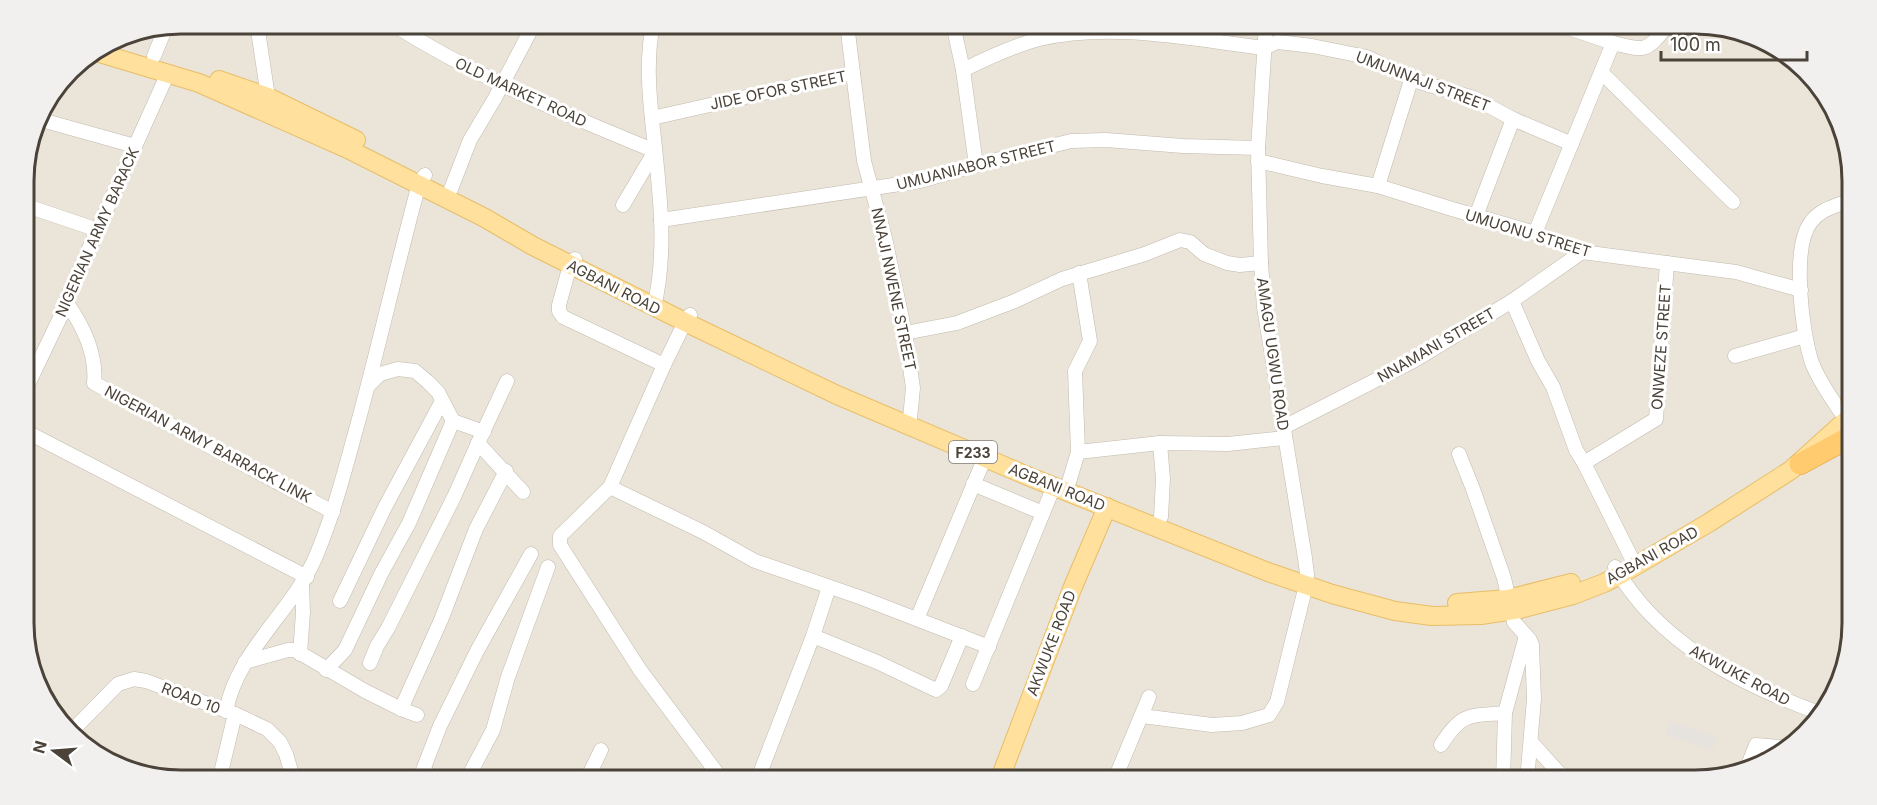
<svg xmlns="http://www.w3.org/2000/svg" width="1877" height="805" viewBox="0 0 1877 805" font-family="Inter,sans-serif">
  <rect width="100%" height="100%" fill="#f6f3ec"/>
  <path fill="#eae4d9" d="M182 24H1695L1755 36 1820 85 1852 161 1853 624 1841 683 1791 749 1705 781H182L122 769 57 720 25 644 24 171 40 112 77 63 122 36Z"/>
  <path fill="#e6e2dd" d="M1670 721 1717 737 1712 750 1666 735Z"/>
  <g fill="none" stroke-linecap="round" stroke-linejoin="round">
    <defs>
      <g id="minor">
        <path d="M257 24 268 97 265 104"/>
        <path d="M392 24C475 76 564 114 655 151L623 205"/>
        <path d="M653 24C646 59 649 94 653 129 659 187 668 249 654 307"/>
        <path d="M847 24 853 73"/>
        <path d="M953 24 963 70 976 165"/>
        <path d="M1557 24 1613 43"/>
        <path d="M154 56 166 27"/>
        <path d="M963 70C987 58 1013 46 1039 39 1113 22 1190 39 1264 48L1277 42 1287 43 1312 46 1367 57 1416 81 1474 98 1513 119 1476 216"/>
        <path d="M1601 72 1733 202"/>
        <path d="M652 118 853 73 864 161 885 238 905 333 913 388 910 418"/>
        <path d="M38 119 135 146"/>
        <path d="M1513 119 1572 144"/>
        <path d="M1258 161 1322 176 1378 186 1452 209 1535 233 1582 252 1736 272 1801 290"/>
        <path d="M1378 186 1412 77"/>
        <path d="M451 189 470 140 495 98 534 24"/>
        <path d="M24 205 98 230"/>
        <path d="M661 220 920 181 976 165 1071 141 1106 140 1183 146 1258 148"/>
        <path d="M1535 233 1613 43C1648 52 1646 51 1669 24"/>
        <path d="M575 259 570 265 559 305V311L563 317 664 365"/>
        <path d="M1512 301 1538 361 1553 387 1576 450 1584 463 1632 559"/>
        <path d="M67 303C83 326 97 354 94 383L211 447 333 512"/>
        <path d="M690 315 685 322 664 365 610 487 560 536V545L640 670 723 781"/>
        <path d="M905 333 957 323 1015 301 1062 279 1145 254 1180 240 1190 242 1204 254 1227 263 1240 265 1261 263"/>
        <path d="M1735 356 1805 336"/>
        <path d="M507 381 478 443 523 492"/>
        <path d="M368 386 380 374 398 369 415 371 428 382 438 392 453 421 484 432"/>
        <path d="M25 391 67 303 69 293 168 73"/>
        <path d="M1840 411C1830 396 1819 381 1812 363 1802 334 1791 247 1811 222 1820 210 1832 207 1846 202"/>
        <path d="M1284 427 1415 360 1512 301 1582 252"/>
        <path d="M25 431 307 577"/>
        <path d="M1160 443 1163 479 1161 517"/>
        <path d="M1078 452 1160 443 1228 444 1284 438"/>
        <path d="M1459 454 1473 489 1504 578 1514 622 1530 640 1532 645 1534 699 1527 781"/>
        <path d="M1584 463 1656 419 1667 263"/>
        <path d="M1069 482 1078 452 1075 371 1090 341 1079 273"/>
        <path d="M973 484 1043 513"/>
        <path d="M610 487 703 532 755 561 862 598 989 647"/>
        <path d="M1615 567C1658 643 1740 684 1819 713"/>
        <path d="M340 601 385 507 442 401"/>
        <path d="M917 619 988 450"/>
        <path d="M813 636 877 662 936 690 941 686 962 636"/>
        <path d="M300 654 303 612 302 583"/>
        <path d="M245 662 288 650H295L365 691 401 709 417 715"/>
        <path d="M370 663 377 646 388 628 454 497 478 443"/>
        <path d="M326 670 345 650 381 574 409 523 453 421"/>
        <path d="M973 684 1054 486"/>
        <path d="M401 709 441 620 476 529 506 471"/>
        <path d="M226 711C237 651 293 611 316 556 334 513 345 470 357 426 379 346 397 265 419 184L425 175"/>
        <path d="M1142 716 1212 725 1242 723 1269 715 1277 702 1306 585 1307 574 1305 558 1264 307 1261 263 1258 148 1266 24"/>
        <path d="M72 731 118 684 134 679 146 681 235 714 267 729 280 742 286 754 294 781"/>
        <path d="M1532 743 1559 773 1574 781"/>
        <path d="M1441 745C1462 712 1469 716 1505 713"/>
        <path d="M1748 765 1756 745 1780 747 1785 751"/>
        <path d="M219 781 235 714"/>
        <path d="M439 781 423 770 440 726 477 651 531 554"/>
        <path d="M466 781 493 730 508 677 548 567"/>
        <path d="M586 781 601 750"/>
        <path d="M757 781 813 636 829 587"/>
        <path d="M1114 781 1149 697"/>
        <path d="M1503 781 1505 713 1526 636"/>
      </g>
      <g id="major">
        <path d="M96 52 199 83 348 149 485 218 533 246 685 322 837 395 1030 477 1268 572 1332 594 1395 611 1432 616 1481 615 1520 609 1573 595 1604 583 1620 575 1710 522 1791 470 1852 415"/>
        <path d="M219 80 268 97 356 140"/>
        <path d="M1457 603 1508 599 1571 583"/>
        <path d="M999 781 1072 589 1107 507"/>
      </g>
      <g id="highway">
        <path d="M1851 401 1852 399"/>
        <path d="M1800 464 1852 436"/>
      </g>
    </defs>
    <use href="#minor" stroke="#c2baad" stroke-width="15"/>
    <use href="#major" stroke="#e8be68" stroke-width="20"/>
    <use href="#highway" stroke="#e29f39" stroke-width="22"/>
    <use href="#minor" stroke="#fff" stroke-width="14"/>
    <use href="#major" stroke="#ffe09c" stroke-width="18"/>
    <use href="#highway" stroke="#ffcb6e" stroke-width="21"/>
  </g>
  <g text-anchor="middle" dominant-baseline="central" stroke-width="6" stroke-linejoin="round" paint-order="stroke">
    <rect fill="#fff" stroke="#817b74" stroke-width="1.5" x="949" y="441" width="48" height="22" rx="4.5"/>
    <g font-size="14" font-weight="bold" fill="#4b4339">
      <text x="973" y="452">F233</text>
    </g>
    <g font-size="15" fill="#4b4339" stroke="#fff">
      <text transform="translate(1423 81) rotate(21)">UMUNNAJI STREET</text>
      <text transform="translate(778 90) rotate(-12)">JIDE OFOR STREET</text>
      <text transform="translate(521 92) rotate(25)">OLD MARKET ROAD</text>
      <text transform="translate(976 165) rotate(-14)">UMUANIABOR STREET</text>
      <text transform="translate(97 232) rotate(-66)">NIGERIAN ARMY BARACK</text>
      <text transform="translate(1528 233) rotate(17)">UMUONU STREET</text>
      <text transform="translate(614 287) rotate(27)">AGBANI ROAD</text>
      <text transform="translate(894 289) rotate(78)">NNAJI NWENE STREET</text>
      <text transform="translate(1436 345) rotate(-30)">NNAMANI STREET</text>
      <text transform="translate(1661 347) rotate(-86)">ONWEZE STREET</text>
      <text transform="translate(1273 354) rotate(82)">AMAGU UGWU ROAD</text>
      <text transform="translate(208 444) rotate(28)">NIGERIAN ARMY BARRACK LINK</text>
      <text transform="translate(1057 487) rotate(22)">AGBANI ROAD</text>
      <text transform="translate(1652 555) rotate(-29)">AGBANI ROAD</text>
      <text transform="translate(1051 643) rotate(-69)">AKWUKE ROAD</text>
      <text transform="translate(1740 675) rotate(28)">AKWUKE ROAD</text>
      <text transform="translate(191 698) rotate(21)">ROAD 10</text>
    </g>
  </g>
  <path d="M0 0H1877V805H0ZM181 34H1695A147 147 0 0 1 1842 181V623A147 147 0 0 1 1695 770H181A147 147 0 0 1 34 623V181A147 147 0 0 1 181 34Z" fill="#f1f0ef" fill-rule="evenodd"/>
  <path fill="none" stroke="#4b4339" stroke-width="3" d="M181 34H1695A147 147 0 0 1 1842 181V623A147 147 0 0 1 1695 770H181A147 147 0 0 1 34 623V181A147 147 0 0 1 181 34Z"/>
  <g transform="translate(54 751) rotate(286)" stroke="#ffffff" stroke-width="4.5" paint-order="stroke">
  <path d="M0-4.5L10 22L0 15L-10 22Z" fill="#4b4339"/>
  <text y="-9" font-size="16" font-weight="bold" text-anchor="middle" fill="#4b4339">N</text>
  </g>
  <path d="M1661 51v9h146v-9" fill="none" stroke="#4b4339" stroke-width="3"/>
  <text x="1670" y="51" font-size="18" fill="#4b4339" stroke="#ffffff" stroke-width="4.5" paint-order="stroke">100 m</text>
</svg>
